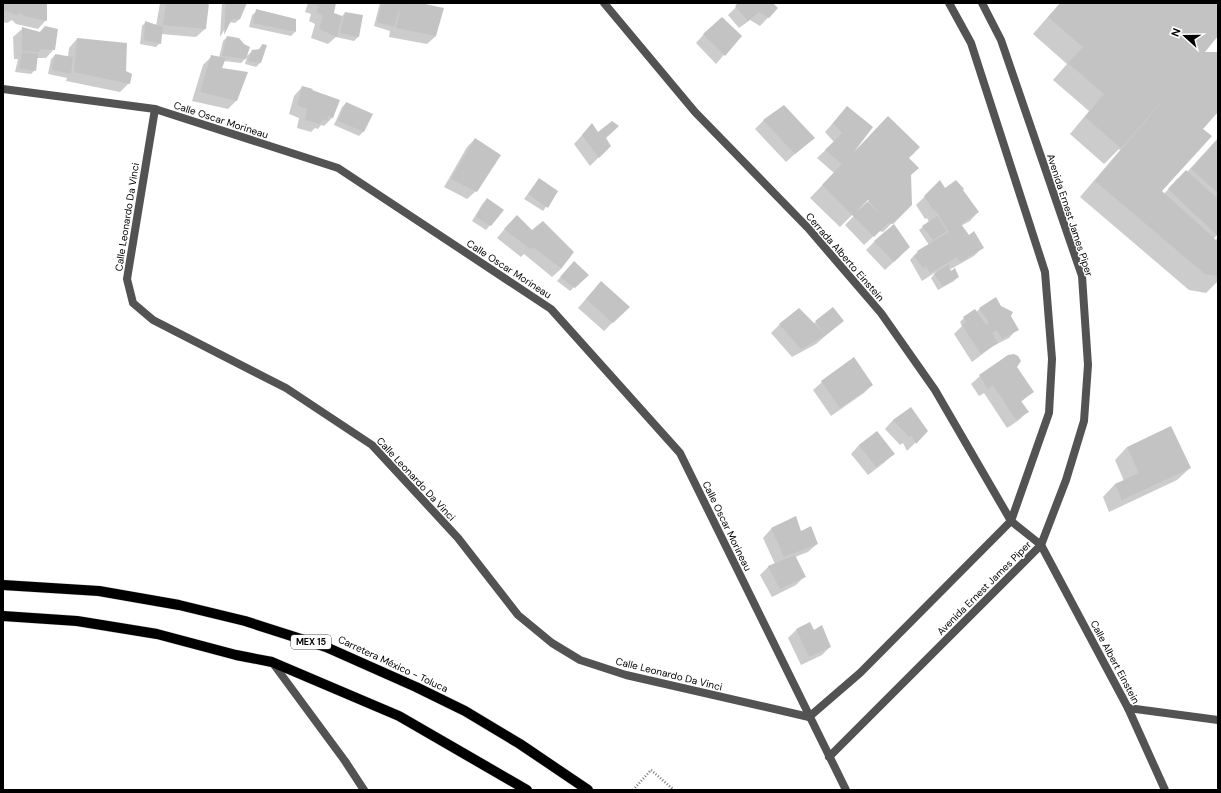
<svg xmlns="http://www.w3.org/2000/svg" width="1221" height="793" viewBox="0 0 1221 793" font-family="'DM Sans',sans-serif">
  <rect width="100%" height="100%" fill="#fff"/>
  <g fill="#0003">
    <path d="M3 3H46V20L38 29 16 24 12 20 7 23 3 22Z"/>
    <path d="M160 3H208L205 29 196 37 161 34 160 43 156 47 140 44 142 26 146 22 156 26Z"/>
    <path d="M222 3H247H246L240 19 235 23 229 22 220 37Z"/>
    <path d="M308 3H335L333 14 341 17 345 13 358 37 354 41 336 37 328 44 311 38 315 24 309 21 311 14 305 12Z"/>
    <path d="M380 3H414L436 36 427 44 389 37 390 31 374 26Z"/>
    <path d="M740 3H772L777 8 760 26 750 20 739 28 728 15Z"/>
    <path d="M1060 3H1218V34L1202 52 1218 53V111L1202 129 1161 192 1164 194 1177 179 1187 172 1218 138V234L1213 239 1215 241 1218 238V281L1206 293 1189 290 1080 197 1120 150 1119 149 1104 164 1070 134 1089 111 1053 80 1067 64 1033 34Z"/>
    <path d="M257 11 295 32 291 36 249 27 252 15Z"/>
    <path d="M45 27 54 49 46 58H36L35 70 31 74 15 72 18 59H14L13 37 22 29 39 33Z"/>
    <path d="M704 34 740 36 716 64 696 43Z"/>
    <path d="M227 37 246 57 252 51 258 50 262 45 266 46 260 63 256 67 245 64 247 57 241 63 224 61 221 69 246 73 236 101 228 109 192 101 203 65 212 56 219 58 223 41Z"/>
    <path d="M77 39 125 71 129 83 120 92 66 81 67 78 48 74 51 59 55 55 68 57 69 48Z"/>
    <path d="M302 87 338 101 332 118 324 126 321 125 318 129 315 128 311 132 297 128 299 118 289 114 294 96Z"/>
    <path d="M346 103 371 114 363 132 359 136 334 125 342 107Z"/>
    <path d="M784 106 813 138 786 162 755 129 763 121Z"/>
    <path d="M847 107 852 153V215L840 227 810 198 834 173 817 158 834 142 825 132Z"/>
    <path d="M584 133 598 134 605 138 610 146 590 166 574 144Z"/>
    <path d="M475 139 476 191 467 199 444 187 467 147Z"/>
    <path d="M909 159 911 204 883 232 879 231 864 245 845 225Z"/>
    <path d="M539 179 557 191 543 211 524 199Z"/>
    <path d="M940 182 945 190H962L978 212 970 221 961 226 969 236 983 247 974 256 951 269 948 265 950 273 958 277 954 281 938 290 931 278 936 272 922 281 910 260 918 251 929 245 919 230 929 222 927 218 925 219 916 205Z"/>
    <path d="M487 199 503 210 486 230 472 221 483 203Z"/>
    <path d="M508 225 561 269 552 277 524 254 521 257 497 238Z"/>
    <path d="M875 241 901 255 885 270 866 250Z"/>
    <path d="M574 263 587 275 570 291 557 281Z"/>
    <path d="M593 291 620 315 604 331 578 308Z"/>
    <path d="M983 306 1000 307 1010 316 1017 329 1009 338 993 346 972 362 954 334 962 326 960 322 964 318 976 312Z"/>
    <path d="M816 322 838 325 816 344 792 357 771 333 780 324H813Z"/>
    <path d="M854 359 872 385 864 393 831 416 813 390 822 382Z"/>
    <path d="M1016 367 1032 392 1021 402 1027 412 1019 420 1007 428 984 393 979 396 971 384 980 376Z"/>
    <path d="M911 408 927 431 907 451 903 443 900 445 885 429 893 420Z"/>
    <path d="M877 432 893 454 885 462 868 475 851 454 859 445Z"/>
    <path d="M1127 447 1190 468 1177 480 1109 512 1103 497 1115 484 1124 481 1115 460Z"/>
    <path d="M795 517 801 533 817 544 808 552 795 557 804 577 796 585 772 597 760 575 769 566 775 564 763 538 771 529Z"/>
    <path d="M796 630 813 631 830 647 822 655 801 665 788 638Z"/>
  </g>
  <g fill="#c3c3c3" fill-rule="evenodd">
    <path d="M3 3H47V21L24 16 21 13 16 15 3 10Z"/>
    <path d="M166 3H209L206 29 163 25Z"/>
    <path d="M226 3H247L240 19H232L224 35Z"/>
    <path d="M312 3H336L334 13 342 16 337 37 319 29 323 16 316 12 319 6Z"/>
    <path d="M382 3H402L394 27 377 22Z"/>
    <path d="M402 3H420L444 8 436 36 396 28Z"/>
    <path d="M738 3H773L778 8 769 18 759 12 748 21 735 6Z"/>
    <path d="M1061 3H1218V36L1205 52H1218V112L1203 129 1212 136 1162 191 1216 240 1218 238V276L1205 274 1095 181 1171 91 1121 148 1085 117 1104 94 1068 63 1083 47 1048 17Z"/>
    <path d="M256 9 296 19V32L253 23Z"/>
    <path d="M345 12 363 15 359 37 340 33Z"/>
    <path d="M722 17 742 36 725 56 703 34Z"/>
    <path d="M145 21 163 27 161 44 144 40Z"/>
    <path d="M45 26 58 29 55 50 40 49 39 52 22 51V27L40 32Z"/>
    <path d="M227 36 239 38 244 44 250 47 246 59 222 56Z"/>
    <path d="M77 38 127 43 126 71 132 74 130 84 74 72Z"/>
    <path d="M262 44 267 45 261 63 248 61 252 50 261 49Z"/>
    <path d="M22 52 38 54 36 71 19 68Z"/>
    <path d="M55 54 73 57 71 74 52 70Z"/>
    <path d="M211 55 226 58 222 68 248 72 237 101 200 92Z"/>
    <path d="M302 86 313 89 312 90 340 100 333 118 328 116 327 121 323 119 320 124 305 120 307 109 297 105Z"/>
    <path d="M346 102 373 114 364 132 338 121Z"/>
    <path d="M784 105 815 138 795 154 763 120Z"/>
    <path d="M847 106 873 127 854 152 888 116 920 147 909 158 919 168 911 175 912 205 893 224 888 223 874 237 822 185 842 164 825 150 842 133 833 123ZM868 200 882 216 867 202 856 212Z"/>
    <path d="M612 121 619 126 606 138 611 146 599 158 582 135 592 123 598 132Z"/>
    <path d="M475 138 501 155 477 192 451 179Z"/>
    <path d="M1218 139V193L1191 169Z"/>
    <path d="M1186 170 1218 199 1217 235 1168 189Z"/>
    <path d="M539 178 558 191 548 208 528 194Z"/>
    <path d="M940 180 945 188 956 180 964 189 963 190 979 212 961 224 969 235 974 231 984 248 960 262 957 257 930 273 926 266 923 268 914 256 919 253 917 251 949 232 935 210 934 211 924 196Z"/>
    <path d="M487 198 504 210 491 226 476 217Z"/>
    <path d="M517 215 532 230 543 221 574 252 561 269 533 247 530 249 504 229Z"/>
    <path d="M937 216 947 231 933 240 922 226Z"/>
    <path d="M894 224 910 247 894 262 874 241Z"/>
    <path d="M574 261 589 275 575 288 560 277Z"/>
    <path d="M949 264 951 271 955 268 959 277 943 286 934 274Z"/>
    <path d="M601 281 630 307 613 323 586 299Z"/>
    <path d="M996 297 1001 306 1013 312 1011 316 1019 330 1002 339 997 330 992 333 998 343 981 354 962 325 966 322 963 317 975 309 986 325 989 323 979 308Z"/>
    <path d="M833 307 844 321 826 335 801 349 779 324 799 308 826 335 815 321Z"/>
    <path d="M1014 354 1018 356 1021 361 1017 367 1034 392 1021 401 1029 412 1016 420 993 385 988 389 979 375 1008 355Z"/>
    <path d="M854 357 873 385 840 408 821 381Z"/>
    <path d="M911 407 928 431 916 444 912 436 909 437 893 420Z"/>
    <path d="M1171 426 1191 468 1122 500 1115 484 1139 473 1127 447Z"/>
    <path d="M877 431 895 454 876 467 859 445Z"/>
    <path d="M796 516 801 531 811 526 818 544 784 557 771 528Z"/>
    <path d="M795 555 806 577 780 589 768 566Z"/>
    <path d="M810 622 814 630 822 625 831 647 809 657 796 629Z"/>
  </g>
  <g fill="none" stroke-linecap="round" stroke-linejoin="round">
    <defs>
      <g id="primary">
        <path d="M3 585 99 591 179 605 245 621 326 647 416 687 465 711 520 744 588 790"/>
        <path d="M3 616 77 621 157 634 236 655 272 662 399 716 527 790"/>
      </g>
    </defs>
    <use href="#primary" stroke="#dbdbdb" stroke-width="11"/>
    <path stroke="#757575" stroke-width="2.5" stroke-dasharray="1 2" stroke-linecap="butt" d="M633 790 651 770 674 790"/>
    <g stroke="#535353" stroke-width="8">
      <path d="M604 3 695 112 808 228 881 313 935 390 1011 521 1041 545 1128 708 1165 790"/>
      <path d="M3 89 155 109 338 168 551 309 680 453 846 790"/>
      <path d="M155 109 127 279 133 303 153 320 286 388 372 445 458 538 518 615 552 643 580 660 626 675 809 717"/>
      <path d="M272 662 345 761 364 790"/>
      <path d="M1128 708 1218 720"/>
      <path d="M809 717 860 673 1011 521 1049 413 1052 359 1045 272 971 43 949 3"/>
      <path d="M829 757 1041 545 1066 480 1084 421 1088 365 1082 276 1001 40 982 3"/>
    </g>
    <use href="#primary" stroke="#000" stroke-width="10"/>
  </g>
  <g text-anchor="middle" dominant-baseline="central" stroke-width="3" stroke-linejoin="round" paint-order="stroke">
    <rect fill="#fff" stroke="#4c4c4c" stroke-width="1" x="291" y="635" width="40" height="14" rx="3"/>
    <g font-size="9" font-weight="bold" fill="#000">
      <text x="311" y="642">MEX 15</text>
    </g>
    <g font-size="10" fill="#000" stroke="#fff">
      <text transform="translate(221 120) rotate(18)">Calle Oscar Morineau</text>
      <text transform="translate(1070 215) rotate(72)">Avenida Ernest James Piper</text>
      <text transform="translate(127 217) rotate(-81)">Calle Leonardo Da Vinci</text>
      <text transform="translate(845 257) rotate(49)">Cerrada Alberto Einstein</text>
      <text transform="translate(509 269) rotate(33)">Calle Oscar Morineau</text>
      <text transform="translate(416 479) rotate(47)">Calle Leonardo Da Vinci</text>
      <text transform="translate(727 526) rotate(64)">Calle Oscar Morineau</text>
      <text transform="translate(984 588) rotate(-45)">Avenida Ernest James Piper</text>
      <text transform="translate(1115 662) rotate(62)">Calle Albert Einstein</text>
      <text transform="translate(393 664) rotate(25)">Carretera México - Toluca</text>
      <text transform="translate(669 674) rotate(14)">Calle Leonardo Da Vinci</text>
    </g>
  </g>
  <rect width="1221" height="793" fill="none" stroke="#000000" stroke-width="8"/>
  <g transform="translate(1185 36) rotate(291)" stroke="#ffffff" stroke-width="3" paint-order="stroke">
  <path d="M0-3L7 15L0 10L-7 15Z" fill="#000000"/>
  <text y="-6" font-size="11" font-weight="bold" text-anchor="middle" fill="#000000">N</text>
  </g>
</svg>
